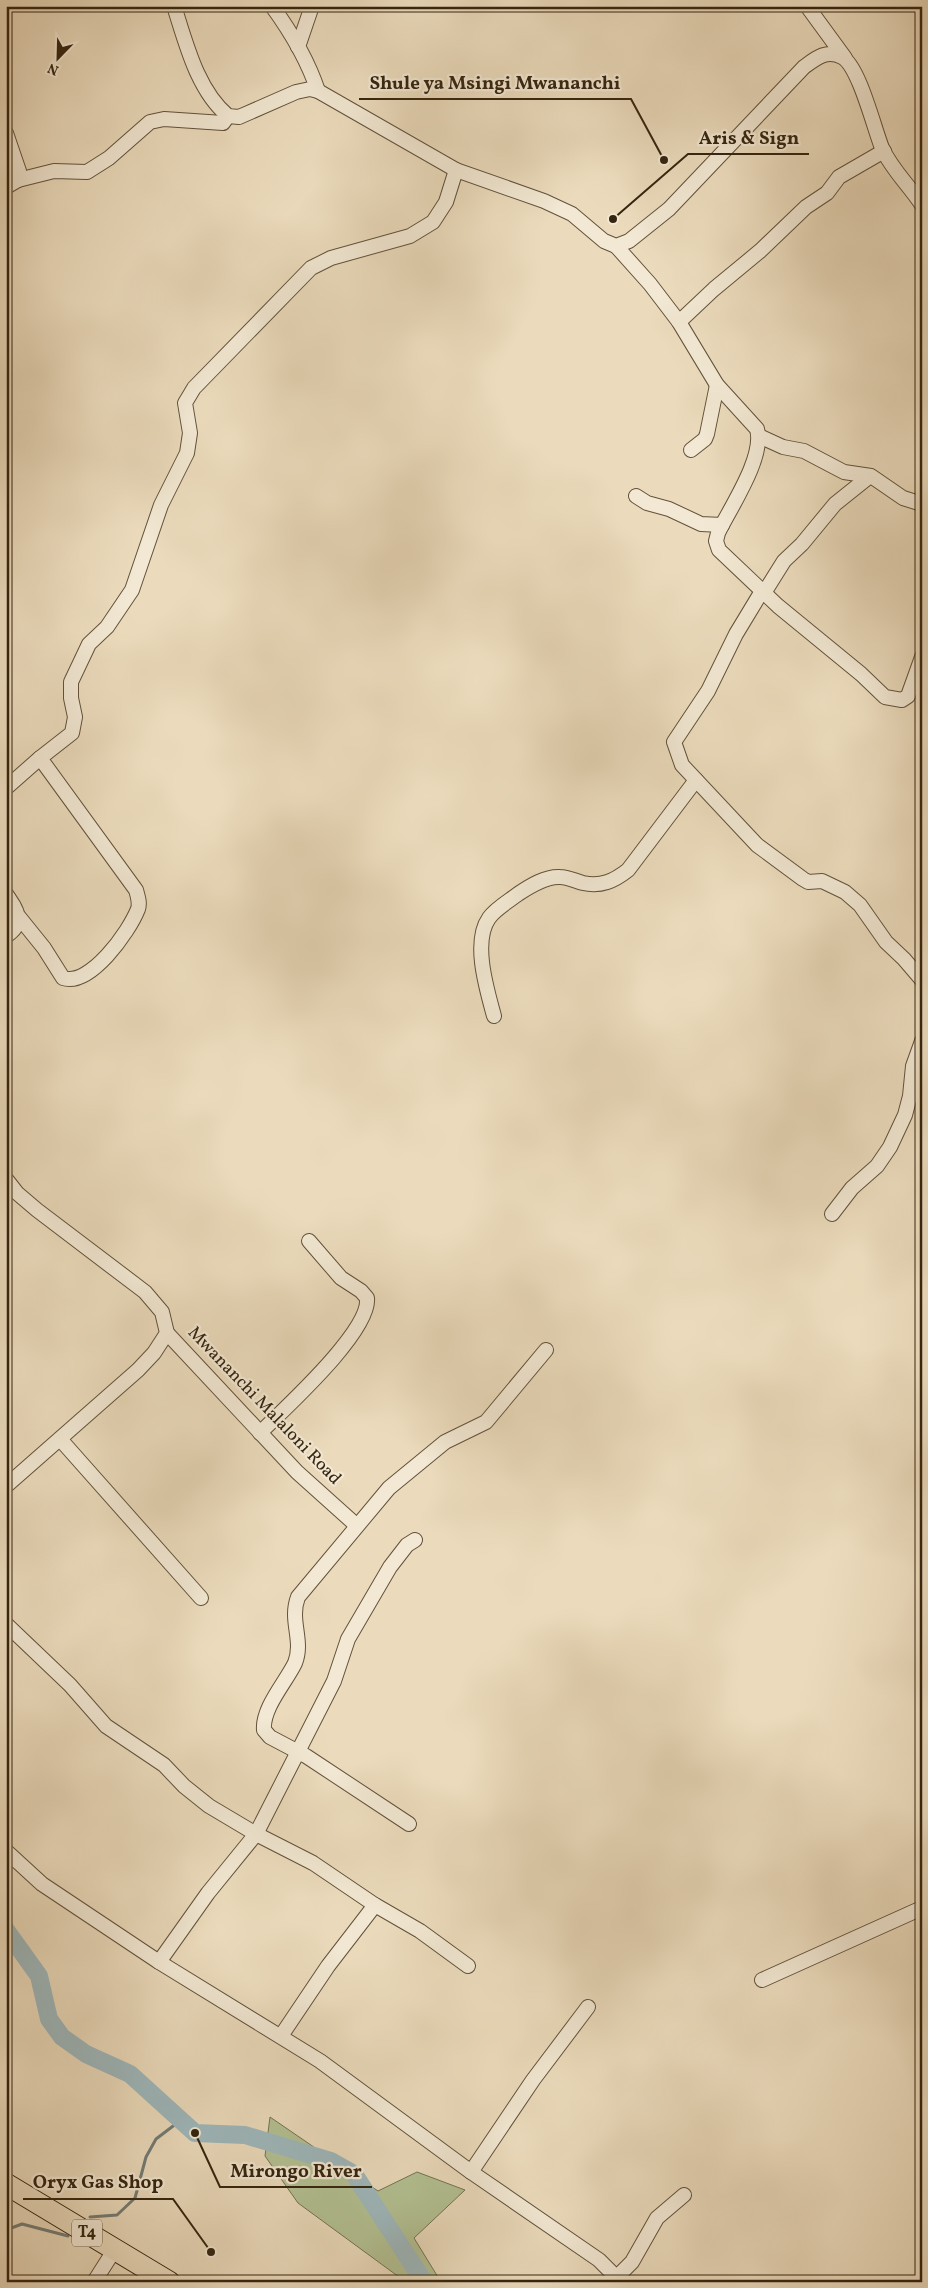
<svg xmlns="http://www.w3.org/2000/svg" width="928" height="2288" viewBox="0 0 928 2288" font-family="Vollkorn,serif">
  <rect width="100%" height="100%" fill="#ebdbbc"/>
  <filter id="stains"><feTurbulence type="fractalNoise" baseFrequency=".004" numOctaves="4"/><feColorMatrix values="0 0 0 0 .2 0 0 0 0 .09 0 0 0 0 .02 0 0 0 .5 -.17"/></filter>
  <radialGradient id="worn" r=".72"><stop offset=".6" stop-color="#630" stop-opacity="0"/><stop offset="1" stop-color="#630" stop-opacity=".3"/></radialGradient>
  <path fill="#b3c193" stroke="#747352" d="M270 2117 378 2191 417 2172 465 2190 414 2238 441 2282H401L399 2277 298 2203 265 2156Z"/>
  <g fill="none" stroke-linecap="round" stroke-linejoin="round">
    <g stroke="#747d77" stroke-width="3">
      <path d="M90 2217 117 2215 135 2198 146 2157 156 2139 181 2120"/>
      <path d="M6 2230 22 2224 68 2236"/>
    </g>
    <path stroke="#9eb8bc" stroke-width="18" d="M6 1930 39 1976 49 2019 62 2037 86 2054 130 2074 195 2133 245 2135 331 2161 354 2174 424 2282"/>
    <defs>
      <g id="minor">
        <path d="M174 6C186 43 197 90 228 116L239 117 296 92 310 89 318 91 456 170 544 201 572 214 604 241 616 246 629 241 669 209 804 67C816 58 827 49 842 57 859 66 874 128 882 148 892 170 909 185 922 205"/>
        <path d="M272 6C291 32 308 61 318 91"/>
        <path d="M807 6 845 58"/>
        <path d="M298 47 312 6"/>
        <path d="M6 133 19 171 18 180 6 187"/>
        <path d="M18 180 54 171 87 172 109 158 150 122 164 119 223 123 228 116"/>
        <path d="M616 246 650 284 679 322 717 385 757 429C765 457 730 508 718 533L716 541 719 550 778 606 861 674 885 697 902 700 908 696 922 657"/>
        <path d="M679 322 714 289 760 251 806 207 827 193 839 177 884 151"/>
        <path d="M759 436 783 447 804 451 844 472 871 476 903 498 922 504"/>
        <path d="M691 450 705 439 707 434 717 385"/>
        <path d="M636 496 647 503 669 509 701 524 722 525"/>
        <path d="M762 591 736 634 708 691 674 742 682 765 757 845 803 879 808 882 822 881 845 892 860 905 886 942 904 959 922 980"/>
        <path d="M764 593 784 561 802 544 835 504 870 476"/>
        <path d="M6 788 40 758 72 733 75 717 71 698V682L89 644 107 627 132 590 161 505 187 453 190 433 185 403 194 388 311 268 331 258 410 236 433 222 446 202 456 170"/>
        <path d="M6 894C17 910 26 923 6 936"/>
        <path d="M19 917 44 948 63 978C90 987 129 932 138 909 140 903 138 897 136 890L40 758"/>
        <path d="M494 1016C487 990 472 942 489 918 495 909 509 901 518 894 530 886 546 876 560 877 568 877 575 881 583 883 601 887 614 881 628 870L696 780"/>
        <path d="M6 1179 17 1193 37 1210 145 1292 162 1312 167 1333 154 1353 138 1370 6 1486"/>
        <path d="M832 1214 852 1188 877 1166 890 1147 905 1115 910 1096 913 1066 922 1041"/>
        <path d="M167 1333 297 1472 356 1525"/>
        <path d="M260 1433C284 1409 371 1331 367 1298L361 1291 341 1278 309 1241"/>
        <path d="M60 1439 201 1598"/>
        <path d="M6 1624 70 1685 106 1726 164 1765 184 1786 209 1806 256 1834 313 1863 375 1905 420 1931 468 1966"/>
        <path d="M409 1824 306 1756 270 1737 264 1730C262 1708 286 1682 295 1663 304 1640 289 1621 298 1597L389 1488 445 1442 486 1422 546 1350"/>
        <path d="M6 1851 42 1884 159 1962 320 2061 471 2172 599 2260 612 2273 616 2282"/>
        <path d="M159 1962 208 1893 256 1834 334 1681 348 1639 390 1567 407 1545 415 1540"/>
        <path d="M762 1980 922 1908"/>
        <path d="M281 2036 328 1966 375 1905"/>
        <path d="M471 2172 533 2080 588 2007"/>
        <path d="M615 2279 632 2262 657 2218 684 2195"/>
        <path d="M94 2282 115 2249"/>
      </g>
      <path id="highway" d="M6 2184 169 2282"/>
    </defs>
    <use href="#minor" stroke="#62523b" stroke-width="16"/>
    <use href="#highway" stroke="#352510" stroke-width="23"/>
    <use href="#minor" stroke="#f2e8d3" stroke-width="14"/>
    <use href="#highway" stroke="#ebdbbc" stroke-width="21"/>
  </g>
  <g text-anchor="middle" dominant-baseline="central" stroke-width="4.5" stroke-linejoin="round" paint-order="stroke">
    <rect fill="#f2e8d3" stroke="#6e604a" stroke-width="1" x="72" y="2219.5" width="30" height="27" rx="4"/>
    <g font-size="16" font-weight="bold" fill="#352510">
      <text x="87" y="2233">T4</text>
    </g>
    <g font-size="18" fill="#352510" stroke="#f2e8d3">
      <text transform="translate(264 1406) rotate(46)">Mwananchi Malaloni Road</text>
    </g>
  </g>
  <path fill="none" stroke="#352510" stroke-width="2" d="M664 160L631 99H359M613 219L688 154H809M195 2133L220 2187H372M211 2252L173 2199H23"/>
  <g fill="#352510" stroke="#f2e8d3" stroke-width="2">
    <circle cx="664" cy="160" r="5"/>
    <circle cx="613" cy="219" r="5"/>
    <circle cx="195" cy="2133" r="5"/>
    <circle cx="211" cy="2252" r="5"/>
  </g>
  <g font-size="19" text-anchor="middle" font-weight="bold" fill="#352510" stroke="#f2e8d3" stroke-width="4.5" stroke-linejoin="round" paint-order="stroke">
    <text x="495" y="89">Shule ya Msingi Mwananchi</text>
    <text x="749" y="144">Aris &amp; Sign</text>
    <text x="296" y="2177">Mirongo River</text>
    <text x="98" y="2188">Oryx Gas Shop</text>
  </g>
  <rect width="928" height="2288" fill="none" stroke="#ebdbbc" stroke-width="25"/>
  <rect x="8" y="8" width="913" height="2273" fill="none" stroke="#352510" stroke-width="2.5"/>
  <rect x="12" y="12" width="903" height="2263" fill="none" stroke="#352510"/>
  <g transform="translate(58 58) rotate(203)" stroke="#f2e8d3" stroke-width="4" paint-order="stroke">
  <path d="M0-4L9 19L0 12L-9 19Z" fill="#352510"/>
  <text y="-8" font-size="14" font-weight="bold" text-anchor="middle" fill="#352510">N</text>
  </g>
  <rect width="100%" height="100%" filter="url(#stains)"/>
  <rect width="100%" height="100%" fill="url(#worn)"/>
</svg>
